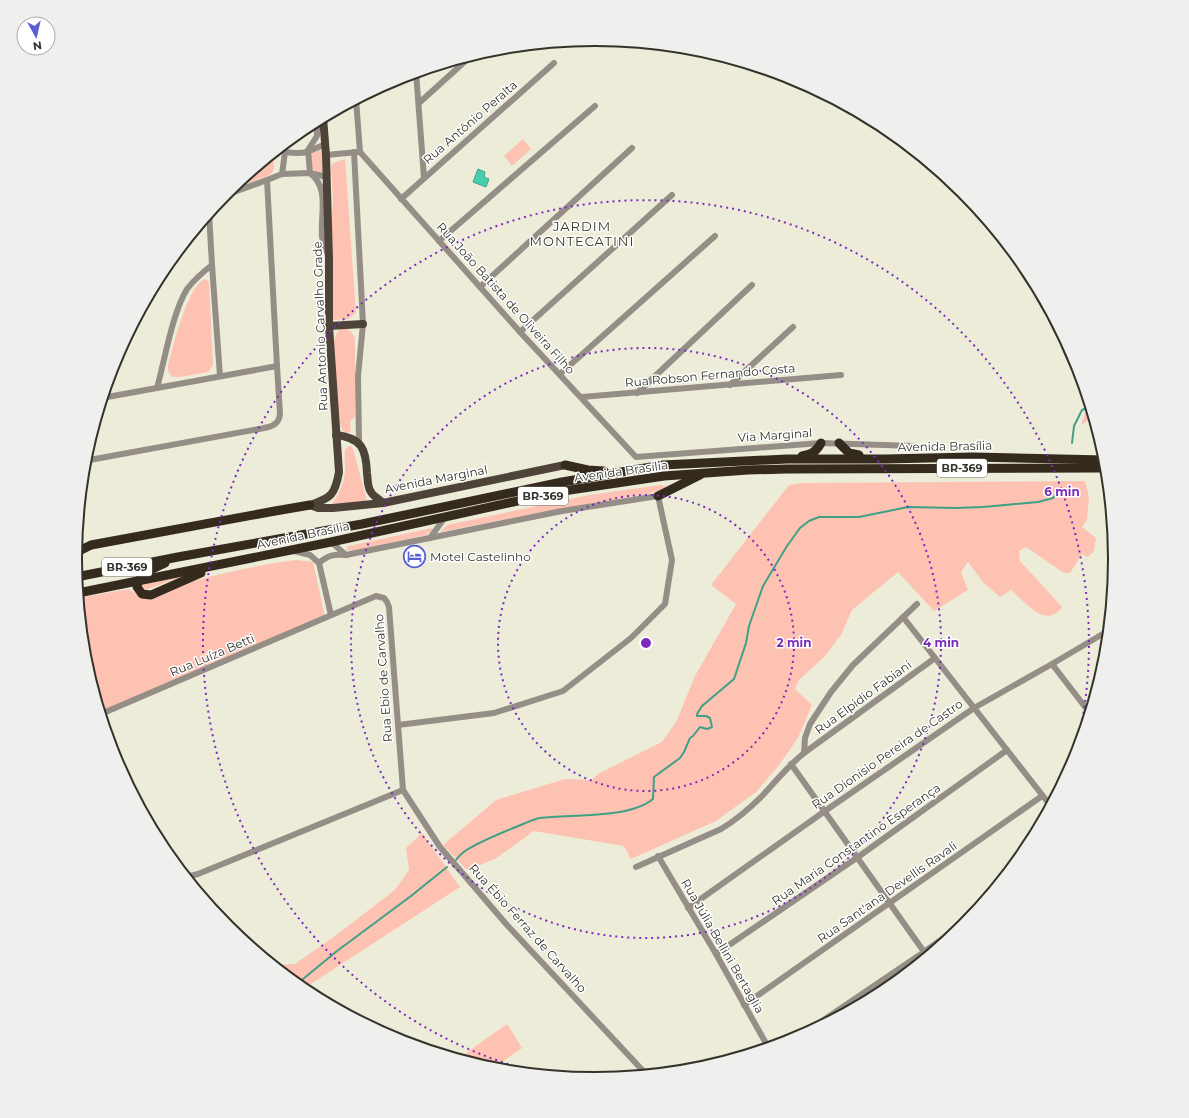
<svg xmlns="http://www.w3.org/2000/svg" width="1189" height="1118" viewBox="0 0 1189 1118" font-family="Montserrat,sans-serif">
  <rect width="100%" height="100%" fill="#edecd8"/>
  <g fill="#fdc2b2">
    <path d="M523 139 531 149 512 166 504 156Z"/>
    <path d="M320 150 322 155V173L315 171 311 167V154Z"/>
    <path d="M270 156C275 162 276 169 270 175L227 191Z"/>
    <path d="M345 159 356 313 348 319 334 320 333 319 329 259 333 202 331 165 336 162Z"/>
    <path d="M205 279 208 281 209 283 213 365 208 372 180 377H172L168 371V366C173 348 187 286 205 279Z"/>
    <path d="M344 328C350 329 353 333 355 339V417L350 421 351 430 349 433 346 434C334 427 334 355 334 340L338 331Z"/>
    <path d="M1088 403 1092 418 1081 425Z"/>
    <path d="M349 446H351L353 449 366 497V502L332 504C340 494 346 479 345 466 345 460 344 455 345 450Z"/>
    <path d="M1085 481 1089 497 1087 520 1082 527 1096 538 1094 551 1088 557 1082 554 1070 573H1064L1026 547 1019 551 1020 561 1062 607C1046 630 1025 602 1011 590L1000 597 983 582 968 562 961 572 968 590 934 611 898 572 852 610 841 635 824 657 799 680 795 689 812 705 798 738 779 765 756 792 716 821 631 859 624 846 534 831 495 859 467 870 443 845 496 800 565 779 592 780 598 774 662 742 676 722 695 676 736 604 711 585 789 485 801 483Z"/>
    <path d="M661 485 666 487 658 491 646 494 534 514 440 532 447 525 589 495Z"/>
    <path d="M432 528V530L426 535 354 551 346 550 347 547 349 546Z"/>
    <path d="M296 560 313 562 325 617 100 713 84 660 78 598 129 589 139 596C190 581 242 567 296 560Z"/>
    <path d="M181 577 148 589H143L141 587 142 585 146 584Z"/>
    <path d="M422 833 460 887 303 989 274 965 295 964 335 936 395 890 409 870 406 848Z"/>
    <path d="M507 1024 522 1048 492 1069 474 1063 466 1053Z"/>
  </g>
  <path fill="#45cfad" stroke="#40a086" d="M478 169 485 172 484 177 489 179 486 187 473 182Z"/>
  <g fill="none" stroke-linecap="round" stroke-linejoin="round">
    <g stroke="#40a086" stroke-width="2">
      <path d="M1072 443 1074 426 1082 410 1089 407"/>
      <path d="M456 860C458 857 461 854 465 851 482 840 504 832 523 824 528 822 534 819 540 818 571 814 629 819 653 799L654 777 680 758 684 752 690 738 693 736 700 727 707 729 712 727 710 718 706 716H697V714L702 706 734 679 746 643 749 626 763 586 787 546 800 528 809 521 819 517H859L908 507 955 508 983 507 1038 502 1053 498 1061 490"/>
      <path d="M297 984 337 951 411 896 447 867"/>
    </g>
    <g stroke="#948e87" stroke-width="6">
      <path d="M416 72 424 178"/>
      <path d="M356 99 360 152"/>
      <path d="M419 103 471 56"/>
      <path d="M317 120V136L308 150 310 173C330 188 320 215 322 237 323 242 325 247 327 252"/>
      <path d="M281 147 285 152C292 153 300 154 307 152 314 150 318 146 325 145"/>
      <path d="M354 152 363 324 358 376 359 442"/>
      <path d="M360 152 520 332 636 457 821 443 915 446"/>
      <path d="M326 155 358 152"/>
      <path d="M282 174 285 152"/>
      <path d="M223 196 267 180 282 174 310 173 327 177"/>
      <path d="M401 199 554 63"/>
      <path d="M209 213 212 265 220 376"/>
      <path d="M439 241 595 106"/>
      <path d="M480 287 632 148"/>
      <path d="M520 332 672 195"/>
      <path d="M560 374 715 236"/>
      <path d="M730 385 793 327"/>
      <path d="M157 388C165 359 172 314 187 289 194 280 203 272 212 265"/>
      <path d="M637 393 752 285"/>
      <path d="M582 397 841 375"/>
      <path d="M102 398 277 366"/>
      <path d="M84 461 259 429C269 427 279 426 280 414L277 366 267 180"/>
      <path d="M430 538 446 516"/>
      <path d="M331 542 346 555"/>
      <path d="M294 551 310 555 319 563 331 615"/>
      <path d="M319 563C328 555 334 554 346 555L562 511 658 496 672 560 665 604 631 638 563 691 494 713 398 725"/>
      <path d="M903 617 1050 805"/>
      <path d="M1052 664 1089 712"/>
      <path d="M101 714 376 596 384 598 387 602 389 607 403 790 440 847 507 925 646 1074"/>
      <path d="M804 753 935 658"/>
      <path d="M791 764 927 956"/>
      <path d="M658 856 716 954 768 1047"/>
      <path d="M636 867 721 829C736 820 750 808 762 796 776 781 788 766 804 753L805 738 810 724 831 692 853 665 917 604"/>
      <path d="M186 877 198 874 403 790"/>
      <path d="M688 908 825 811 974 708 1052 664 1101 635 1107 632"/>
      <path d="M716 954 858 857 1007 750"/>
      <path d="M744 1005 1042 796"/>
      <path d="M800 1036 924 952 966 922"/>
    </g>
    <g stroke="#4d4338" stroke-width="8">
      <path d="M329 326 363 324"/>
      <path d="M336 435C362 438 366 449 367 473 368 480 367 487 371 492 373 496 379 499 383 503"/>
      <path d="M310 505C331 498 335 495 339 472L329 326V259L326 155 323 117"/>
      <path d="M310 505 318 508H333L383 503 565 465"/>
    </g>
    <g stroke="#352a1e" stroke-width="9">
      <path d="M839 443 849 453 859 455"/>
      <path d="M802 456C812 454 816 452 821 443"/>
      <path d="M565 465 588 470 604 471"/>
      <path d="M658 496 700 475"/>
      <path d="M75 553 91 545 275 511 310 505"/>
      <path d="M165 563C153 569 139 573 137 587L142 594 151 595 201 573"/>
      <path d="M76 577 178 557 362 524 562 482 663 465 787 459H886L972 457 1105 460"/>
      <path d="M78 593 331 542 563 491 664 476 748 470 787 469 1106 468"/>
    </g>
  </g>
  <g fill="none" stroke="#7b2cbf" stroke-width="2" stroke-dasharray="2 4">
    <circle cx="646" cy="643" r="148"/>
    <circle cx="646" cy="643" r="295"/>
    <path d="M543 1074A443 443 0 1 1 1073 761"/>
  </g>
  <defs>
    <symbol id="hotel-ring" viewBox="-11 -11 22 22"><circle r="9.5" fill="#fff" stroke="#585ed5" stroke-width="1.5"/><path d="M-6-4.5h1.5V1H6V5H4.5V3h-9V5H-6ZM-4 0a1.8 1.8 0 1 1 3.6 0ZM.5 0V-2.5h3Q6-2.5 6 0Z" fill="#585ed5"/></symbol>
  </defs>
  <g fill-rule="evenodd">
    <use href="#hotel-ring" x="402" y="544" width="25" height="25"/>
  </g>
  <g text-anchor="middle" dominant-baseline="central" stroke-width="3" stroke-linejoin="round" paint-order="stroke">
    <g fill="#fff" stroke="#70706b" stroke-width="1">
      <rect x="937" y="459" width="50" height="18" rx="3"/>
      <rect x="518" y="487" width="50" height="18" rx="3"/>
      <rect x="102" y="558" width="50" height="18" rx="3"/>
    </g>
    <g font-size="11" font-weight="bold" fill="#33332b">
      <text x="962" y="468">BR-369</text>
      <text x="543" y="496">BR-369</text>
      <text x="127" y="567">BR-369</text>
    </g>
    <g font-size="12" fill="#33332b" stroke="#fff">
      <text transform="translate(470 122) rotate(-41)">Rua Antônio Peralta</text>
      <text transform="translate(506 298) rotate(48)">Rua João Batista de Oliveira Filho</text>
      <text transform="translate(320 326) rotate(-92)">Rua Antonio Carvalho Grade</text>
      <text transform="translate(710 375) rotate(-5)">Rua Robson Fernando Costa</text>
      <text transform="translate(775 435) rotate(-4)">Via Marginal</text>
      <text transform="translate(945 446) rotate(-1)">Avenida Brasília</text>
      <text transform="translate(621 471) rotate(-8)">Avenida Brasília</text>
      <text transform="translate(436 479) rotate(-11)">Avenida Marginal</text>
      <text transform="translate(303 535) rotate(-12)">Avenida Brasília</text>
      <text transform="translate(212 655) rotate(-23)">Rua Luíza Betti</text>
      <text transform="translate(383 678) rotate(-94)">Rua Ebio de Carvalho</text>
      <text transform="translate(863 697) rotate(-36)">Rua Elpidio Fabiani</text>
      <text transform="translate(887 754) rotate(-35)">Rua Dionísio Pereira de Castro</text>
      <text transform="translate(856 844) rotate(-35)">Rua Maria Constantino Esperança</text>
      <text transform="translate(887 892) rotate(-35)">Rua Sant'ana Devellis Ravali</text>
      <text transform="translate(528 928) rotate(48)">Rua Ébio Ferraz de Carvalho</text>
      <text transform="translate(723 946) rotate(60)">Rua Júlia Bellini Bertaglia</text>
    </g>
    <g font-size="12" fill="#33332b" stroke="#fff" text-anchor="start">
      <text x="430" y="556">Motel Castelinho</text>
    </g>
    <g font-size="13" letter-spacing="1" fill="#393828" stroke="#fff">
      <text x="582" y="226">JARDIM<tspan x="582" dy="15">MONTECATINI</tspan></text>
    </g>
  </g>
  <path d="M0 0H1189V1118H0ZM82 559a513 513 0 1 1 1026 0a513 513 0 1 1-1026 0Z" fill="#efefee" fill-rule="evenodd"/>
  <path fill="none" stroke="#33332b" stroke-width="2" d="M82 559a513 513 0 1 1 1026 0a513 513 0 1 1-1026 0Z"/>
  <circle cx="646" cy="643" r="6" fill="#7b2cbf" stroke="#fff" stroke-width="2"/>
  <g font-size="12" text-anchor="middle" font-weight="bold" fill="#7b2cbf" stroke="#fff" stroke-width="3" stroke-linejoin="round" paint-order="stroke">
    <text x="1062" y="496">6 min</text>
    <text x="794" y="647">2 min</text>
    <text x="941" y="647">4 min</text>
  </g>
  <g transform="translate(36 36) rotate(172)"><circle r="19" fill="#ffffff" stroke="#adadaa"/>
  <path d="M0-3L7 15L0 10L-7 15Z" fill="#585ed5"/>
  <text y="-6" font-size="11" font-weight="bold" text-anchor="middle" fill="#33332b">N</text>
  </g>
</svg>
